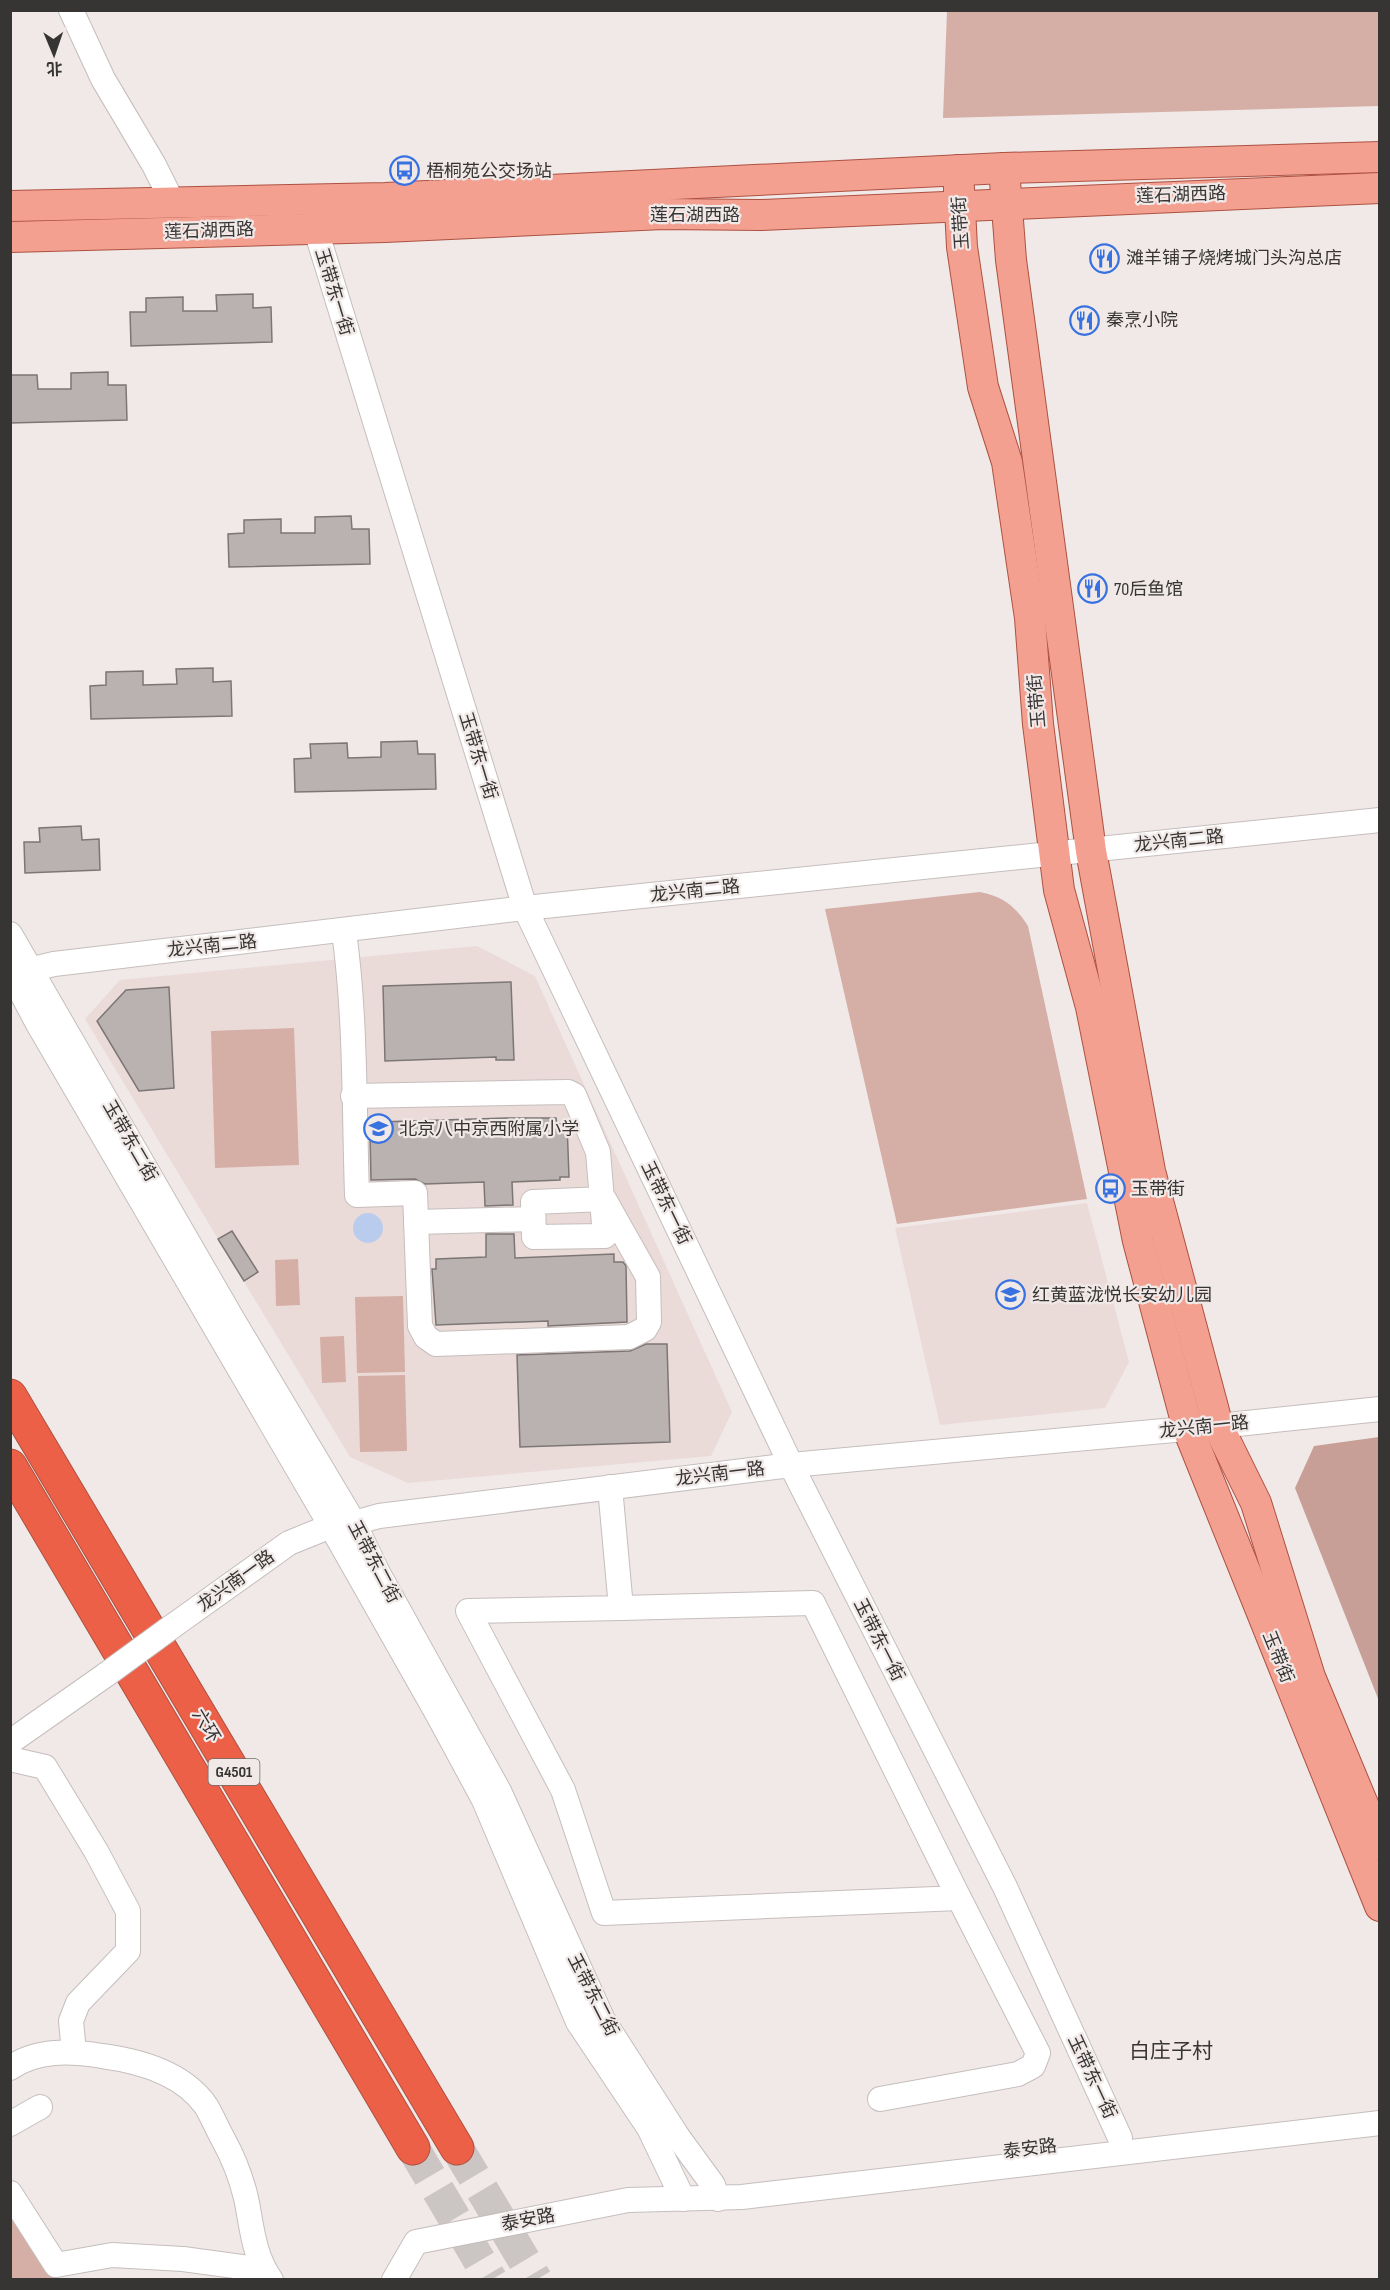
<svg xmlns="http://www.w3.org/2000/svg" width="1390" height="2290" viewBox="0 0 1390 2290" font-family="'Sofia Sans Condensed','Noto Sans SC',sans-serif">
  <rect width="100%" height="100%" fill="#f0e9e8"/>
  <g fill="#ebdbd8">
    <path d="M477 946 535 976 732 1412 711 1456 408 1483 350 1457 85 1019 120 980Z"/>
    <path d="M1087 1203 1129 1362 1105 1408 940 1425 895 1228Z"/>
  </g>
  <g fill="#d5aea6">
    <path d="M947 11H1379V106L943 118Z"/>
    <path d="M980 892C1004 897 1015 906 1028 926L1087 1199 897 1224 825 909Z"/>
    <path d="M294 1028 299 1165 215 1168 211 1031Z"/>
    <path d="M298 1259 300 1305 276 1306 275 1260Z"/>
    <path d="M403 1296 405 1372 357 1373 355 1297Z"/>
    <path d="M344 1336 346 1382 322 1383 320 1337Z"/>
    <path d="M405 1375 407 1451 360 1452 358 1376Z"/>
    <path d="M10 2189 56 2276 59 2279H11Z"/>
  </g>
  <path fill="#c89f97" d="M1379 1437H1380L1379 1701 1295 1488 1314 1446Z"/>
  <circle fill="#bacced" cx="368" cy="1228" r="15"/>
  <g fill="#b9b2b1" stroke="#7c7675" stroke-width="1.5">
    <path d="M253 294V308L271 307 272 342 131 346 130 312H146V298L183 297V311H217L216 295Z"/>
    <path d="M108 372V385H126L127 420 10 423V375H37L38 389H71V373Z"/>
    <path d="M351 516 352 529H369L370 564 229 567 228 534 244 533V520L281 519V533H315V517Z"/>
    <path d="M213 668V682L231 681 232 716 91 719 90 686 106 685V672L143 671V685L177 684 176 669Z"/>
    <path d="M417 741 418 754H435L436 789 295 792 294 759 311 758 310 744 347 743 348 758 381 757V742Z"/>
    <path d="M81 826 82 840 99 839 100 870 25 873 24 842H40L39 828Z"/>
    <path d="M511 982 514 1060H496V1057L385 1061 383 986Z"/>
    <path d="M169 987 174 1088 139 1091 97 1021 126 990Z"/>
    <path d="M507 1118H556L557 1124 567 1123 569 1177H560V1180L512 1182 513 1205 485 1206 484 1182 425 1184 415 1179 371 1180 370 1133H378V1122Z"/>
    <path d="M232 1231 258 1272 244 1281 218 1239Z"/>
    <path d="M486 1234H514L515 1258 614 1254V1262H623L626 1266 627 1322 548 1326V1321L436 1325 432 1269H436V1259L486 1257Z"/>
    <path d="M646 1344H667L670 1442 520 1447 517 1355 630 1351Z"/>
  </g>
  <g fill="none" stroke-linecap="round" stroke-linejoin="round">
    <g stroke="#cbc5c4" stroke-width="33" stroke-dasharray="33 16" stroke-linecap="butt">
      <path d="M413 2148 491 2280"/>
      <path d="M457 2148 536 2280"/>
    </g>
    <defs>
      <g id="minor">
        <path d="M71 10 103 79 154 165 172 201"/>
        <path d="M315 227 525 908 791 1465 1005 1887 1120 2138"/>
        <path d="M344 932C356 1018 354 1108 357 1195L415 1193 420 1326 426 1337 436 1344 629 1337 645 1329 649 1322 648 1277 604 1199 533 1202 534 1237 605 1236 598 1152 574 1095 568 1092 353 1096"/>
        <path d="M10 934 233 1320 354 1523 377 1571 499 1791 603 2020 678 2137 713 2185 718 2199"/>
        <path d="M10 971 38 1024 331 1526 437 1713 484 1800 578 2022 649 2128 683 2199"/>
        <path d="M17 973 54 964 525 908 1380 820"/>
        <path d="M416 1222 533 1219"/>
        <path d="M610 1487 621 1608 468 1611 563 1790 604 1913 959 1898 813 1603 621 1608"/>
        <path d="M170 1628 289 1543 331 1526 354 1523 379 1516 791 1465 1218 1426 1380 1409"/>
        <path d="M10 1742 107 1674"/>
        <path d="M10 1759 45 1767 96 1851 128 1911V1951L78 2003 71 2021 74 2052"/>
        <path d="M10 2068C37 2049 71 2051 102 2056 140 2061 183 2073 206 2106 212 2116 217 2128 223 2139 233 2157 241 2177 246 2198 252 2226 253 2255 271 2280"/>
        <path d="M880 2099 1018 2074 1033 2066 1038 2053 959 1898"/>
        <path d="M10 2124 40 2107"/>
        <path d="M10 2193 56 2265 112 2255 183 2259 264 2270"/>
        <path d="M394 2280 416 2242 628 2200 742 2197 1380 2123"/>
      </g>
      <g id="major">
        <path d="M1004 168 1011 260 1091 851 1150 1171 1218 1426 1256 1503 1310 1677 1380 1845"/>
        <path d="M958 170 962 247 983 387 1007 462 1030 618 1038 724 1059 890 1091 1007 1138 1241 1188 1429 1380 1906"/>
        <path d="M10 206 385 198 1004 168 1380 157"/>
        <path d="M10 237 385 227 663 214 761 215 1380 188"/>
      </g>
      <g id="highway">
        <path d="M10 1396 457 2148"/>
        <path d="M10 1466 413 2148"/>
      </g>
    </defs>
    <use href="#minor" stroke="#c5bebd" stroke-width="26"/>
    <use href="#major" stroke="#ad5141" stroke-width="32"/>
    <use href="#highway" stroke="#ad5141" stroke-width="35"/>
    <use href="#minor" stroke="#fff" stroke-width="24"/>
    <use href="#major" stroke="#f4a091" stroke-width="30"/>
    <use href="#highway" stroke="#ed6048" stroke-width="33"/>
    <defs>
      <path id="minor-bridge" d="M107 1674 170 1628"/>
    </defs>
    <use href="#minor-bridge" stroke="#c5bebd" stroke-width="26" stroke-linecap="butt"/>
    <use href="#minor-bridge" stroke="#fff" stroke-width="24"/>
  </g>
  <defs>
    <symbol id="bus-ring" viewBox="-11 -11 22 22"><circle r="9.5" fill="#f0e9e8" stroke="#3872e1" stroke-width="1.5"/><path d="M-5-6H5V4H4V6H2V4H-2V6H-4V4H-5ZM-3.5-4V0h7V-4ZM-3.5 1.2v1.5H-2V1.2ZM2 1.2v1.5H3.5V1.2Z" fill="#3872e1"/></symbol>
    <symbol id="restaurant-ring" viewBox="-11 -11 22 22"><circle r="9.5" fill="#f0e9e8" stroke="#3872e1" stroke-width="1.5"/><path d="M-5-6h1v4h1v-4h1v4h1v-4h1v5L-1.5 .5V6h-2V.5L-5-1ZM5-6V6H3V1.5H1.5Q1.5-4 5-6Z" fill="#3872e1"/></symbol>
    <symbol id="school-ring" viewBox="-11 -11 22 22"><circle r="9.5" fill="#f0e9e8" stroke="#3872e1" stroke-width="1.5"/><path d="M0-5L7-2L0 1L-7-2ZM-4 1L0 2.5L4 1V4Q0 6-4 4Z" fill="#3872e1"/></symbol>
  </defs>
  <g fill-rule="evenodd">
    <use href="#bus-ring" x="388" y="154" width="33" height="33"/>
    <use href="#restaurant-ring" x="1088" y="242" width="33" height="33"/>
    <use href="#restaurant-ring" x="1068" y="304" width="33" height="33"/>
    <use href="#restaurant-ring" x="1076" y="572" width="33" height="33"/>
    <use href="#school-ring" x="362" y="1112" width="33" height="33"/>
    <use href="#bus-ring" x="1094" y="1172" width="33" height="33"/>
    <use href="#school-ring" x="994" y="1278" width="33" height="33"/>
  </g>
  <g text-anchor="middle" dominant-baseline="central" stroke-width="4.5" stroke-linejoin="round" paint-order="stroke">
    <rect fill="#f0e9e8" stroke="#6e6b6a" stroke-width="1.5" x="208.5" y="1759" width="51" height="26" rx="4.5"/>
    <g font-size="16" font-weight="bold" fill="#373534">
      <text x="234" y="1772">G4501</text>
    </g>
    <g font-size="18" fill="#373534" stroke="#f0e9e8" text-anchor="start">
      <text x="426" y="171">梧桐苑公交场站</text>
      <text x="1126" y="258">滩羊铺子烧烤城门头沟总店</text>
      <text x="1106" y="320">秦烹小院</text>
      <text x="1114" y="589">70后鱼馆</text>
      <text x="399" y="1129">北京八中京西附属小学</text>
      <text x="1131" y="1189">玉带街</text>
      <text x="1032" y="1295">红黄蓝泷悦长安幼儿园</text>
    </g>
    <g font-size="18" fill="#373534" stroke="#f0e9e8">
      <text transform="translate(1181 195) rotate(-2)">莲石湖西路</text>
      <text x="695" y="215">莲石湖西路</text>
      <text transform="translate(961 223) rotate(-94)">玉带街</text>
      <text transform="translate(209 231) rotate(-2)">莲石湖西路</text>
      <text transform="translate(334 292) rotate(73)">玉带东一街</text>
      <text transform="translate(1037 701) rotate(-95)">玉带街</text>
      <text transform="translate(478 756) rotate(73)">玉带东一街</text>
      <text transform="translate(1179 841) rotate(-6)">龙兴南二路</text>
      <text transform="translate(695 891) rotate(-6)">龙兴南二路</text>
      <text transform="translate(212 946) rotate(-6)">龙兴南二路</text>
      <text transform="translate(130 1141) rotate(60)">玉带东二街</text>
      <text transform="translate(666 1203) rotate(64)">玉带东一街</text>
      <text transform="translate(1204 1427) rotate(-6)">龙兴南一路</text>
      <text transform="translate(720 1474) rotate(-7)">龙兴南一路</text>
      <text transform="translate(374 1562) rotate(62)">玉带东二街</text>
      <text transform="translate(236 1581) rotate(-36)">龙兴南一路</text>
      <text transform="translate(879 1640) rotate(63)">玉带东一街</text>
      <text transform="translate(1278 1657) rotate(68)">玉带街</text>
      <text transform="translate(206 1726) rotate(59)">六环</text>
      <text transform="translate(593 1995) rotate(63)">玉带东二街</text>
      <text transform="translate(1092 2077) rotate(65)">玉带东一街</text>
      <text transform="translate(1030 2149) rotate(-7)">泰安路</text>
      <text transform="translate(528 2220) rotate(-11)">泰安路</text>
    </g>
    <g font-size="21" fill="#373534" stroke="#f0e9e8">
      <text x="1171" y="2051">白庄子村</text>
    </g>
  </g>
  <rect width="1390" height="2290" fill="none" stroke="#373534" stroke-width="24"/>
  <g transform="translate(54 54) rotate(178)" stroke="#f0e9e8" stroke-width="4.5" paint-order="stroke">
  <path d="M0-4.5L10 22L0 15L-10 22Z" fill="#373534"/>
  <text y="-9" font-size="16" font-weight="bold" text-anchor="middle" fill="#373534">北</text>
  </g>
</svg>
